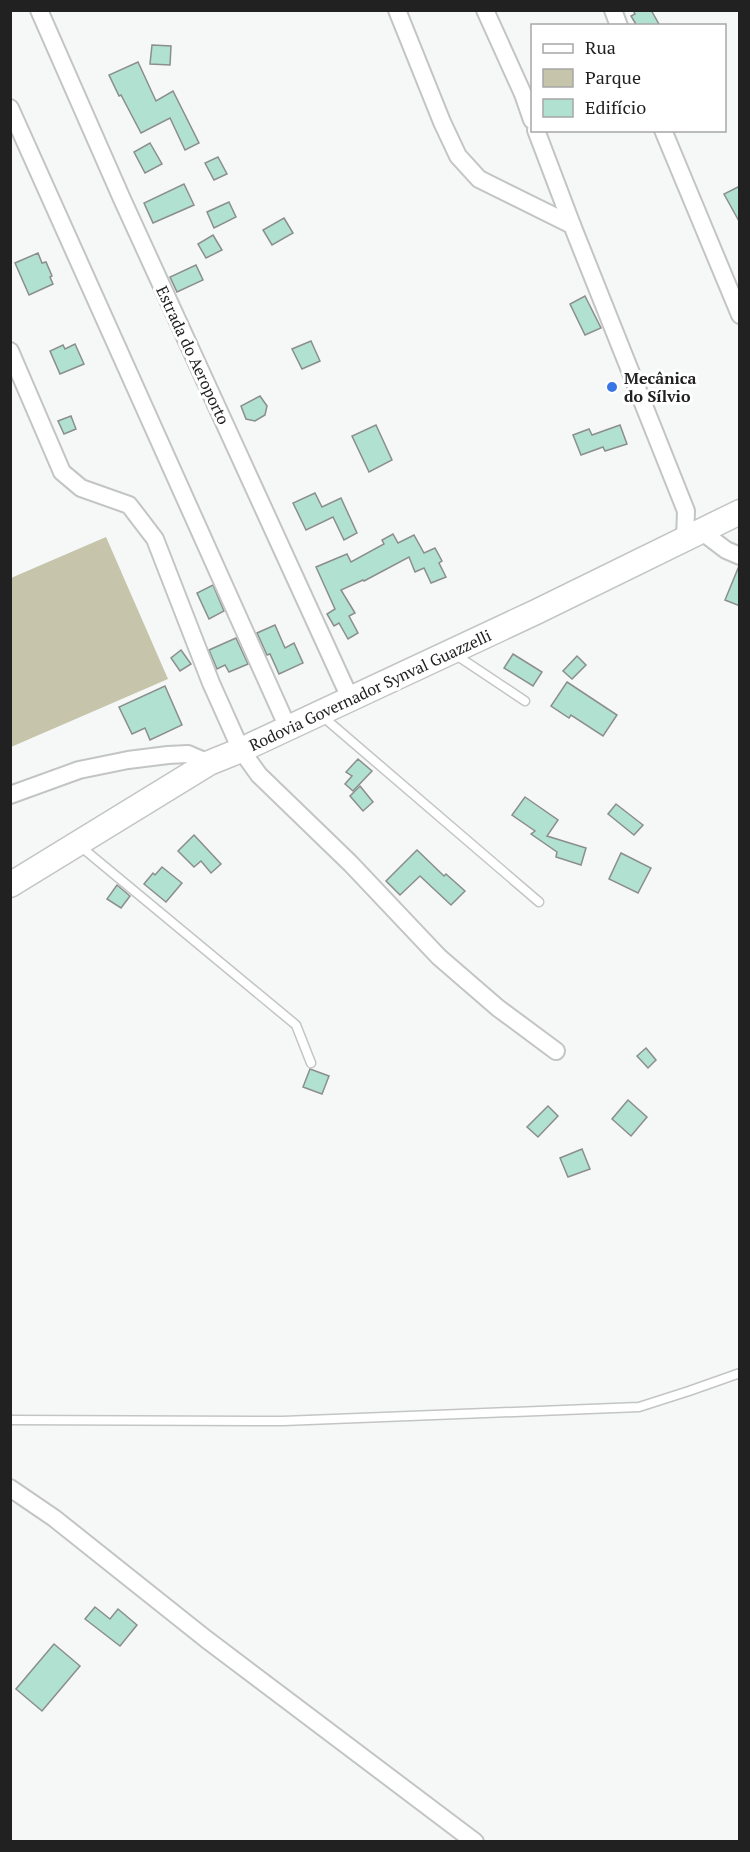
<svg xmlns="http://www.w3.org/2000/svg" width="750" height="1852" viewBox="0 0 750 1852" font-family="'PT Serif',serif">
  <rect width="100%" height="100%" fill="#f5f8f6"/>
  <path fill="#c6c5ab" d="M106 537 168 679 11 747V578Z"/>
  <g fill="#b1e1d0" stroke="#8b8e8d" stroke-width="1.5">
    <path d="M633 10H651L660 26H637L631 16 635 14Z"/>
    <path d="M152 45 171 46 170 65 150 64Z"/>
    <path d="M138 62 156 101 173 91 199 143 185 150 170 118 141 133 121 95 119 96 109 75Z"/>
    <path d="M150 143 162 164 145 173 134 152Z"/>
    <path d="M218 157 227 174 214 180 205 163Z"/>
    <path d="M184 184 194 205 153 223 144 203Z"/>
    <path d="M740 186V223L724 194Z"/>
    <path d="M229 202 236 217 214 228 207 212Z"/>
    <path d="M284 218 293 233 272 245 263 230Z"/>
    <path d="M213 235 222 250 206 258 198 244Z"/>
    <path d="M38 253 42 263 46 262 52 276 50 277 53 284 29 295 15 263Z"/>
    <path d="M196 265 203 280 177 292 170 277Z"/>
    <path d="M585 296 601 328 585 335 570 304Z"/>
    <path d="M311 341 320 361 302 369 292 349Z"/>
    <path d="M75 344 84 364 60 374 50 351 63 345 65 349Z"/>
    <path d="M260 396 267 406 265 415 255 421 246 419 241 406Z"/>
    <path d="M71 416 76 429 64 434 58 421Z"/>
    <path d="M376 425 392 460 369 472 352 436Z"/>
    <path d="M620 425 627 444 605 451 603 447 581 455 573 435 589 429 592 435Z"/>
    <path d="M315 493 322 507 341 498 357 533 344 540 333 517 306 530 293 503Z"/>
    <path d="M393 534 398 543 414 535 424 553 435 548 442 561 439 563 446 577 431 583 424 568 415 572 409 557 364 581 363 580 341 590 355 613 349 616 358 633 348 639 339 623 334 626 327 614 335 609 316 567 347 554 351 562 384 544 382 540Z"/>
    <path d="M739 566H740V606L725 600Z"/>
    <path d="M213 585 224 611 209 619 197 593Z"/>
    <path d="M275 625 285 648 294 643 303 663 279 674 270 654 267 655 257 633Z"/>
    <path d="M236 638 248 664 229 672 225 665 217 669 209 650Z"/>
    <path d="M181 650 191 664 180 671 171 658Z"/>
    <path d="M513 654 542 672 533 686 504 668Z"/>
    <path d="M577 656 586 665 572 679 563 671Z"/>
    <path d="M567 682 617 715 603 736 571 715 569 718 551 706Z"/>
    <path d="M165 686 182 725 150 740 145 728 132 734 119 707Z"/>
    <path d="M358 759 372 771 353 791 345 784 352 776 346 772Z"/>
    <path d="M360 786 373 802 363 811 350 796Z"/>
    <path d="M525 797 558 820 547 836 586 848 581 865 556 857 557 852 531 834 535 831 512 815Z"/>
    <path d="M616 804 643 825 634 835 608 814Z"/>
    <path d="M194 835 221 864 211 873 201 861 194 867 178 851Z"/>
    <path d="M417 850 444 876 446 874 465 891 451 905 420 876 400 895 386 881Z"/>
    <path d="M621 853 651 868 638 893 609 879Z"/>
    <path d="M162 867 182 883 166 902 144 884 153 873 155 875Z"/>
    <path d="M117 885 130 896 121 908 107 899Z"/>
    <path d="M646 1048 656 1060 648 1068 637 1056Z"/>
    <path d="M310 1069 329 1076 322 1094 303 1087Z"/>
    <path d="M628 1100 647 1117 631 1136 612 1119Z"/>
    <path d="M548 1106 558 1116 538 1137 527 1127Z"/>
    <path d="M582 1149 590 1169 568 1177 560 1158Z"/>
    <path d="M95 1607 110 1619 118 1609 137 1625 120 1646 85 1619Z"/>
    <path d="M54 1644 80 1666 42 1711 16 1689Z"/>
  </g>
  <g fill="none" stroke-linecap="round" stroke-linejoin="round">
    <defs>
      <g id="service">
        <path d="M453 653 525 701"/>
        <path d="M321 715 539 902"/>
        <path d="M80 846 296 1025 311 1063"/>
        <path d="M10 1420 283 1421 639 1407 689 1391 740 1373"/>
      </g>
      <g id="minor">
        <path d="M39 10 122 199 350 698"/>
        <path d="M397 10 442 122 458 156 479 179 572 225"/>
        <path d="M485 10 523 94 532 120"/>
        <path d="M613 10 619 26"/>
        <path d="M10 108 288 728"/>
        <path d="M536 130 572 225 686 511 685 539"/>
        <path d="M663 130 740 315"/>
        <path d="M10 351 62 472 81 488 129 505 155 539 211 683 241 750 259 775 351 864 439 957 498 1008 556 1051"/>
        <path d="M701 531 726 550 740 556"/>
        <path d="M10 795 79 770 128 760 168 755 188 754 209 763"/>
        <path d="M10 1488 54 1518 206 1639 475 1842"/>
      </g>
      <path id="secondary" d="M10 885 209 763 241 750 536 612 740 512"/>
    </defs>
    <use href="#service" stroke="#c3c5c3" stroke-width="11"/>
    <use href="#minor" stroke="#c3c5c3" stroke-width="20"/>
    <use href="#secondary" stroke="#c3c5c3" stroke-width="27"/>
    <use href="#service" stroke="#fff" stroke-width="8"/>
    <use href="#minor" stroke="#fff" stroke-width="16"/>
    <use href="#secondary" stroke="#fff" stroke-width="24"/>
  </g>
  <circle fill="#3976e5" stroke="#fff" stroke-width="2" cx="612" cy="387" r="6"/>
  <g text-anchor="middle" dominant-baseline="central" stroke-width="6" stroke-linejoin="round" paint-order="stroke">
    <g font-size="16" fill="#202120" stroke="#fff">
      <text transform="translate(193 355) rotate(65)">Estrada do Aeroporto</text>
      <text transform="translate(370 690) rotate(-25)">Rodovia Governador Synval Guazzelli</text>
    </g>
    <g font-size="16" font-weight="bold" fill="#202120" stroke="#fff" text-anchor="start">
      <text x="624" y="378">Mecânica<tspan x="624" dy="18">do Sílvio</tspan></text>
    </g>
  </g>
  <rect width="750" height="1852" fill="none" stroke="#202120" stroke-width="24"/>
  <rect x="531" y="24" width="195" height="108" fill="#ffffff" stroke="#a6a6a6" stroke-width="1.5"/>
  <rect x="543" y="44" width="30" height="9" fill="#ffffff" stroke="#a6a6a6" stroke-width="1.5"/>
  <text x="585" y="54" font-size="18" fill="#202120">Rua</text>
  <rect x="543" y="69" width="30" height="18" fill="#c6c5ab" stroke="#a6a6a6" stroke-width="1.5"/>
  <text x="585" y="84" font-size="18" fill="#202120">Parque</text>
  <rect x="543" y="99" width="30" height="18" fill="#b1e1d0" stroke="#a6a6a6" stroke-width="1.5"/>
  <text x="585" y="114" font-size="18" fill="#202120">Edifício</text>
</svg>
